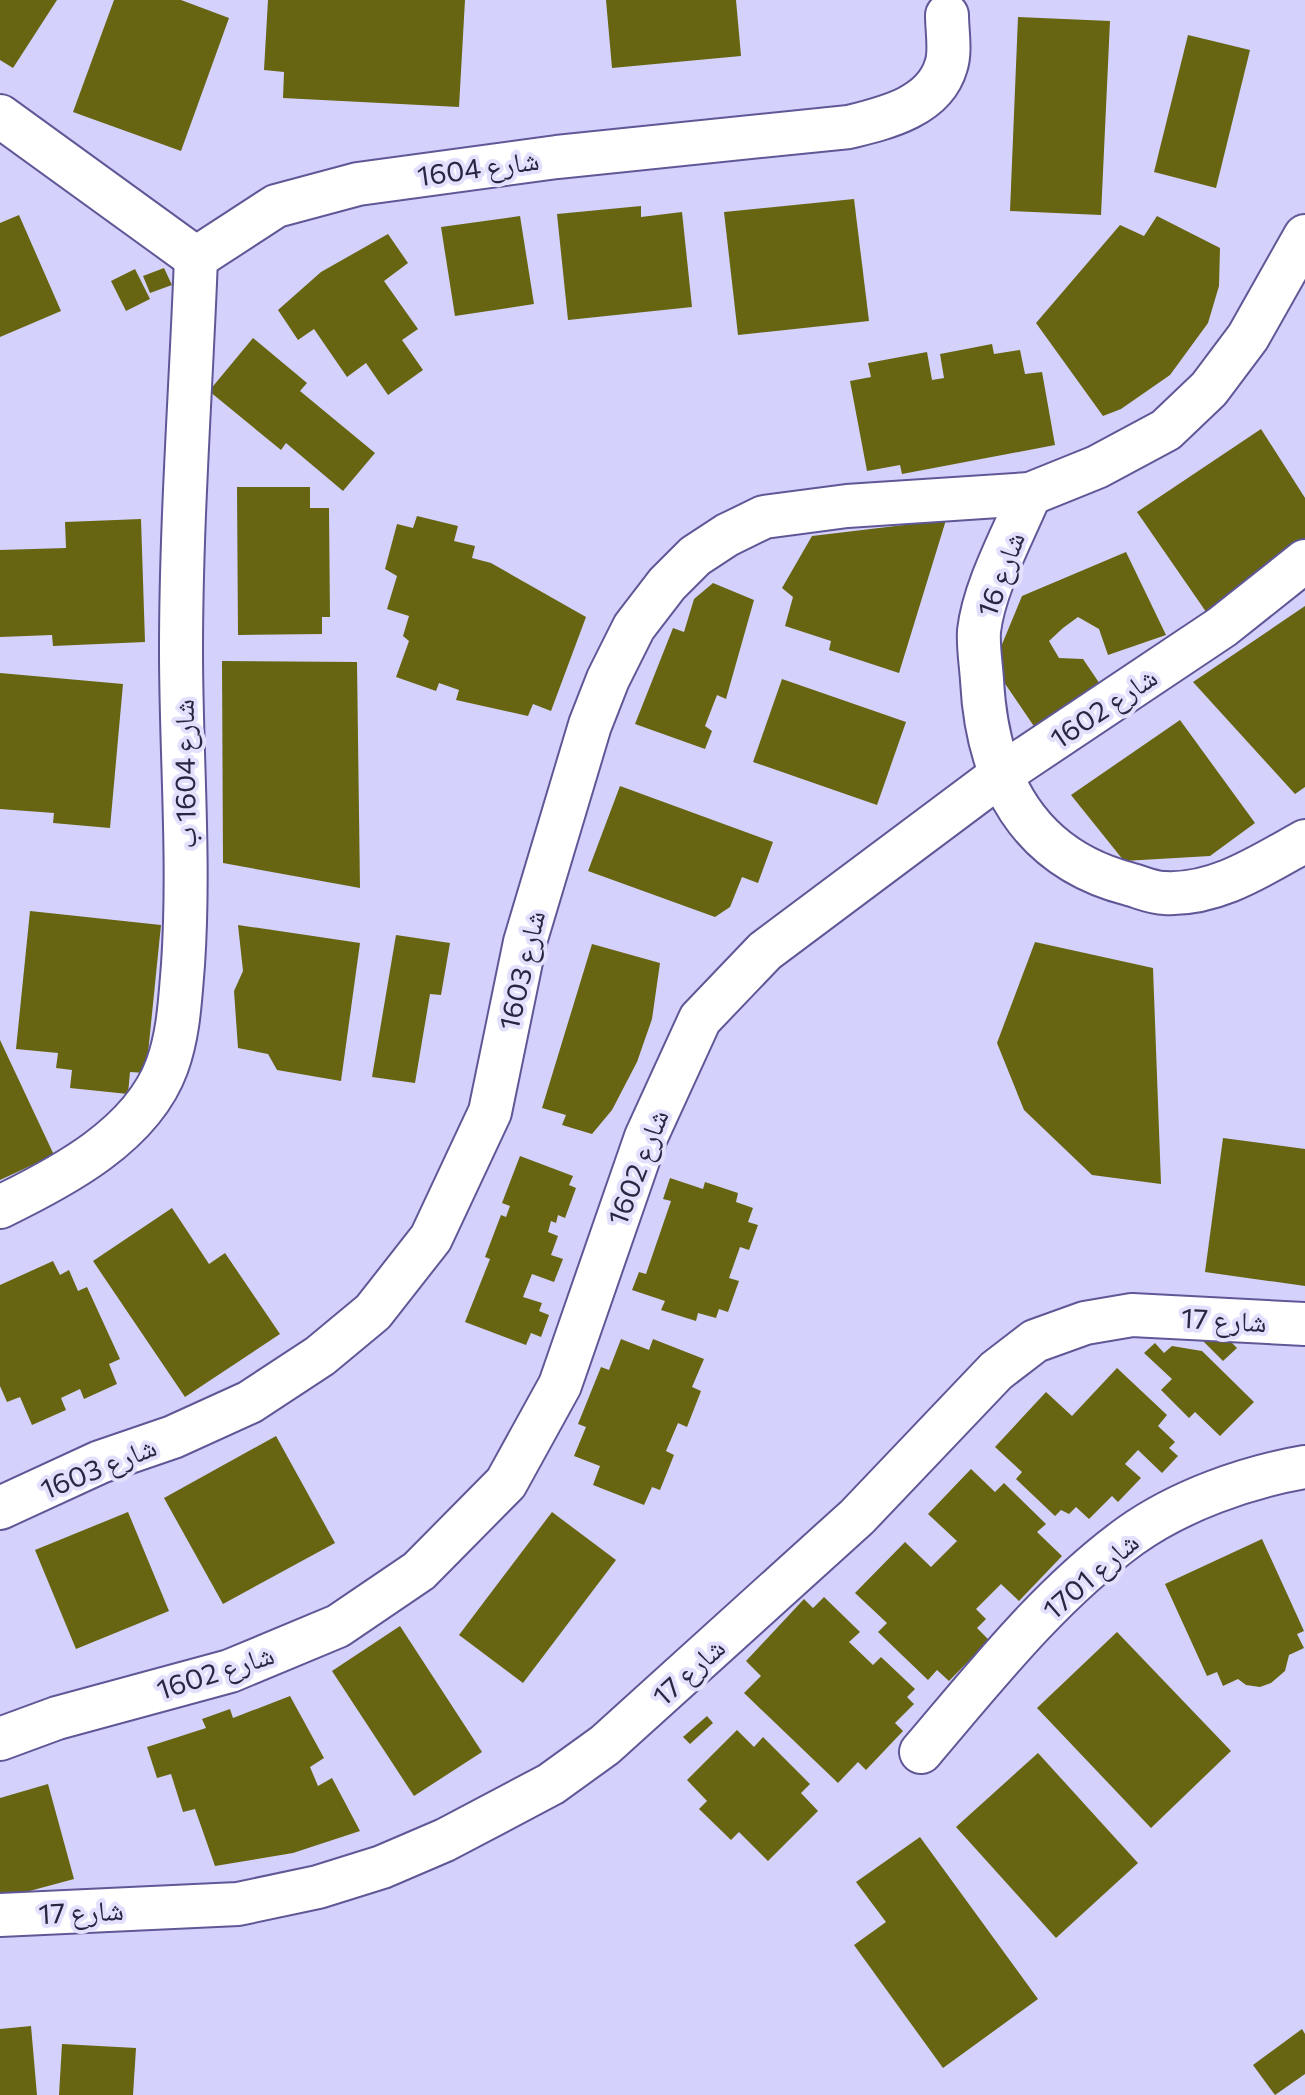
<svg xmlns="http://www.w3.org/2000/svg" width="1305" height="2095" viewBox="0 0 1305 2095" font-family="Commissioner,'Noto Naskh Arabic',sans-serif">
  <rect width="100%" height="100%" fill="#d4d1fc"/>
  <g fill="#676511">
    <path d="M0 0H57L13 68 0 60Z"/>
    <path d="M114 0H181L229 18 181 151 73 112Z"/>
    <path d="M268 0H465L459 107 283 98 284 72 264 70Z"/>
    <path d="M606 0H736L741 56 612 68Z"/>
    <path d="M1018 17 1110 21 1101 215 1010 211Z"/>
    <path d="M1188 35 1250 50 1216 188 1154 172Z"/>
    <path d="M854 199 869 321 738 335 724 212Z"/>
    <path d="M641 206V217L682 212 692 307 568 320 557 214Z"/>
    <path d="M19 215 61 311 0 337V223Z"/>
    <path d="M520 216 534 304 455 316 441 227Z"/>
    <path d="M1157 216 1220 248 1219 286 1208 323 1170 375 1121 409 1103 416 1036 323 1120 225 1144 236Z"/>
    <path d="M388 234 408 263 384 281 418 329 402 340 423 370 388 395 366 363 347 377 314 329 298 340 278 310 321 272Z"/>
    <path d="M164 268 172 285 150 293 143 276Z"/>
    <path d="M135 269 150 299 126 311 111 281Z"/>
    <path d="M253 338 307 383 300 391 375 453 343 491 286 443 281 450 209 391Z"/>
    <path d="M992 344 994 354 1020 350 1025 374 1042 372 1055 445 902 474 900 465 867 471 850 381 871 377 868 363 927 352 932 380 944 378 940 354Z"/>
    <path d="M1261 429 1305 498V546L1211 619 1137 512Z"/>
    <path d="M237 487H310V508H329L330 617H322V634L238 635Z"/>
    <path d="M417 516 458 526 454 541 475 546 472 558 491 563 586 617 551 711 533 704 528 716 456 700 459 690 439 683 436 691 396 677 409 641 403 636 409 616 387 609 397 576 385 569 397 524 413 528Z"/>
    <path d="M141 519 145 642 53 646 52 635 0 637V550L66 548 65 522Z"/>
    <path d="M946 520 899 673 829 650 831 641 785 626 793 597 782 588 812 536Z"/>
    <path d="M1126 552 1166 635 1108 655 1099 629 1078 617 1063 628 1049 641 1059 658 1083 659 1104 690 1044 741 993 666 1022 596Z"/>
    <path d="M713 583 754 600 726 699 717 695 705 726 712 731 705 749 635 724 673 628 684 632 694 599Z"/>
    <path d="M1305 606V787L1295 794 1193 682Z"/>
    <path d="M222 661 357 662 360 888 223 863Z"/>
    <path d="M0 673 123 684 110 828 53 823 54 813 0 809Z"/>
    <path d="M782 679 906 722 877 805 753 762Z"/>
    <path d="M1180 720 1255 823 1210 856 1124 861 1071 795Z"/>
    <path d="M620 786 773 842 758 883 742 877 730 907 715 917 588 871Z"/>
    <path d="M30 911 161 925 146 1073 130 1072 128 1094 70 1088 72 1070 56 1068 58 1053 16 1049Z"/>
    <path d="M238 925 360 943 341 1081 277 1070 268 1054 238 1048 234 991 243 971Z"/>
    <path d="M396 935 450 943 441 995 430 994 415 1083 372 1077Z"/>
    <path d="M1035 942 1153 968 1161 1184 1092 1175 1024 1110 997 1043Z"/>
    <path d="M592 944 660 963 652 1019 637 1062 612 1110 592 1134 562 1125 566 1115 542 1108Z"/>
    <path d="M0 1040 54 1155 0 1180Z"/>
    <path d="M1223 1138 1305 1149V1286L1205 1272Z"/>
    <path d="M520 1156 573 1176 569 1185 576 1188 565 1218 558 1215 556 1223 551 1221 548 1232 558 1236 551 1255 563 1259 554 1282 532 1274 523 1297 542 1303 539 1311 549 1315 541 1337 531 1333 526 1345 465 1322 490 1259 485 1257 501 1215 506 1217 510 1206 502 1203Z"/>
    <path d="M670 1178 703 1189 705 1182 738 1193 736 1202 753 1208 748 1222 758 1225 749 1250 740 1247 729 1278 739 1281 728 1312 719 1309 716 1318 698 1313 696 1321 661 1310 665 1301 632 1290 639 1272 646 1274 671 1201 663 1199Z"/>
    <path d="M172 1208 209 1264 225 1253 280 1334 185 1397 93 1261Z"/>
    <path d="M53 1261 60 1275 69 1270 78 1291 87 1287 120 1359 109 1364 117 1384 84 1399 80 1389 61 1398 66 1410 32 1425 20 1397 7 1402 0 1386V1285Z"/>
    <path d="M1216 1327 1237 1348 1223 1361 1203 1341Z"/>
    <path d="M621 1339 649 1350 653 1339 704 1359 692 1387 701 1391 687 1427 678 1423 666 1451 674 1455 660 1490 652 1487 644 1505 593 1485 600 1466 574 1456 586 1427 578 1424 601 1367 609 1370Z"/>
    <path d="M1155 1343 1164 1353 1172 1346 1202 1351 1254 1402 1220 1436 1195 1412 1189 1418 1161 1390 1172 1379 1144 1353Z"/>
    <path d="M1117 1368 1167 1415 1158 1426 1175 1442 1169 1448 1178 1456 1162 1473 1138 1450 1125 1464 1141 1478 1118 1502 1112 1496 1089 1519 1076 1507 1069 1514 1061 1510 1055 1516 1016 1479 1022 1472 995 1447 1046 1392 1072 1416Z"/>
    <path d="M276 1436 335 1543 223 1604 164 1498Z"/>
    <path d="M971 1469 995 1492 1004 1483 1046 1524 1037 1532 1062 1556 1019 1601 1001 1584 976 1609 986 1619 977 1628 989 1640 949 1681 937 1670 928 1680 878 1632 887 1623 855 1593 905 1542 931 1567 957 1541 928 1514Z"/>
    <path d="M128 1512 169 1611 76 1649 35 1550Z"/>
    <path d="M552 1512 616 1560 523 1683 459 1635Z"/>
    <path d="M1262 1539 1304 1631 1297 1634 1304 1648 1289 1655 1285 1671 1271 1683 1260 1687 1246 1685 1238 1679 1223 1686 1217 1672 1207 1676 1165 1584Z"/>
    <path d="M824 1597 860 1632 849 1642 873 1665 881 1657 915 1689 907 1697 914 1704 895 1723 903 1731 866 1770 858 1762 838 1783 744 1693 761 1676 746 1661 804 1599 813 1608Z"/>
    <path d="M400 1626 482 1752 414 1796 332 1671Z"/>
    <path d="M1117 1632 1231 1751 1151 1828 1037 1708Z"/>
    <path d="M290 1696 324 1758 310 1767 318 1786 332 1778 360 1831 293 1853 215 1866 195 1809 183 1812 171 1774 157 1778 147 1747 206 1728 202 1719 230 1709 233 1718Z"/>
    <path d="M707 1716 713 1723 690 1744 683 1737Z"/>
    <path d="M737 1730 754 1747 763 1737 810 1784 801 1793 818 1811 768 1861 739 1832 731 1840 699 1809 707 1801 687 1780Z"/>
    <path d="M1038 1753 1138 1863 1056 1938 956 1827Z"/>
    <path d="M48 1784 74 1879 0 1899V1798Z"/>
    <path d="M920 1837 1038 1999 943 2068 854 1945 886 1922 856 1882Z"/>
    <path d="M31 2026 37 2095H0V2029Z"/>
    <path d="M1302 2029 1305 2034V2074L1275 2095 1253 2065Z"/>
    <path d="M62 2044 136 2048 133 2095H59Z"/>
  </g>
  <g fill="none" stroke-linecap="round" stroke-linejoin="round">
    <defs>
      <g id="minor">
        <path d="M0 116 196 258"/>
        <path d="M196 258 276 206 358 184 557 157 849 127C885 118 934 107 946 66 951 52 947 31 947 15"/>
        <path d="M1030 494C1013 535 984 587 979 631 978 647 981 664 982 680 987 779 1028 858 1129 884 1140 887 1153 893 1164 893 1216 896 1262 865 1305 841"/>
        <path d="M0 1207C62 1177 142 1135 167 1066 179 1033 180 999 183 965 190 860 181 755 181 651 181 520 191 389 196 258"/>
        <path d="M0 1508 100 1462 173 1437 250 1402 320 1356 373 1312 431 1238 490 1112 525 942 590 725 608 679 634 627 667 584 695 556 727 535 764 517 847 506 1030 494 1097 467 1166 430 1209 389 1248 337 1305 236"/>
        <path d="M0 1739 57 1718 230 1671 338 1626 419 1571 506 1483 560 1385 646 1137 700 1019 765 951 999 776 1222 627 1305 561"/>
        <path d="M921 1752C985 1677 1049 1595 1130 1536 1179 1501 1246 1477 1305 1467"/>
        <path d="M0 1915 238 1904 318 1887 382 1867 445 1840 551 1784 605 1745 857 1517 996 1371 1035 1341 1085 1323 1132 1315 1305 1324"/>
      </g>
    </defs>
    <use href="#minor" stroke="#605796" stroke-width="46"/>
    <use href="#minor" stroke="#fff" stroke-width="42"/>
  </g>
  <g text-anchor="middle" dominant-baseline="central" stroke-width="8" stroke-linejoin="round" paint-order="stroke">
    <g font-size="28" fill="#292641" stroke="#e2e0fd">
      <text transform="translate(478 167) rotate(-8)">شارع 1604</text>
      <text transform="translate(1000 574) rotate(-70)">شارع 16</text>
      <text transform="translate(1103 707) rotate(-34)">شارع 1602</text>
      <text transform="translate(184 774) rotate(-91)">شارع 1604 ب</text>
      <text transform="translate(521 970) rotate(-77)">شارع 1603</text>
      <text transform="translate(637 1167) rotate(-69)">شارع 1602</text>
      <text transform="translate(1224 1319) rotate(3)">شارع 17</text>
      <text transform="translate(98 1467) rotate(-22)">شارع 1603</text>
      <text transform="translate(1090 1575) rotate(-41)">شارع 1701</text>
      <text transform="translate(215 1671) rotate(-18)">شارع 1602</text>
      <text transform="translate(688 1671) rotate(-42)">شارع 17</text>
      <text transform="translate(81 1911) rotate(-3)">شارع 17</text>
    </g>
  </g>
</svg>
